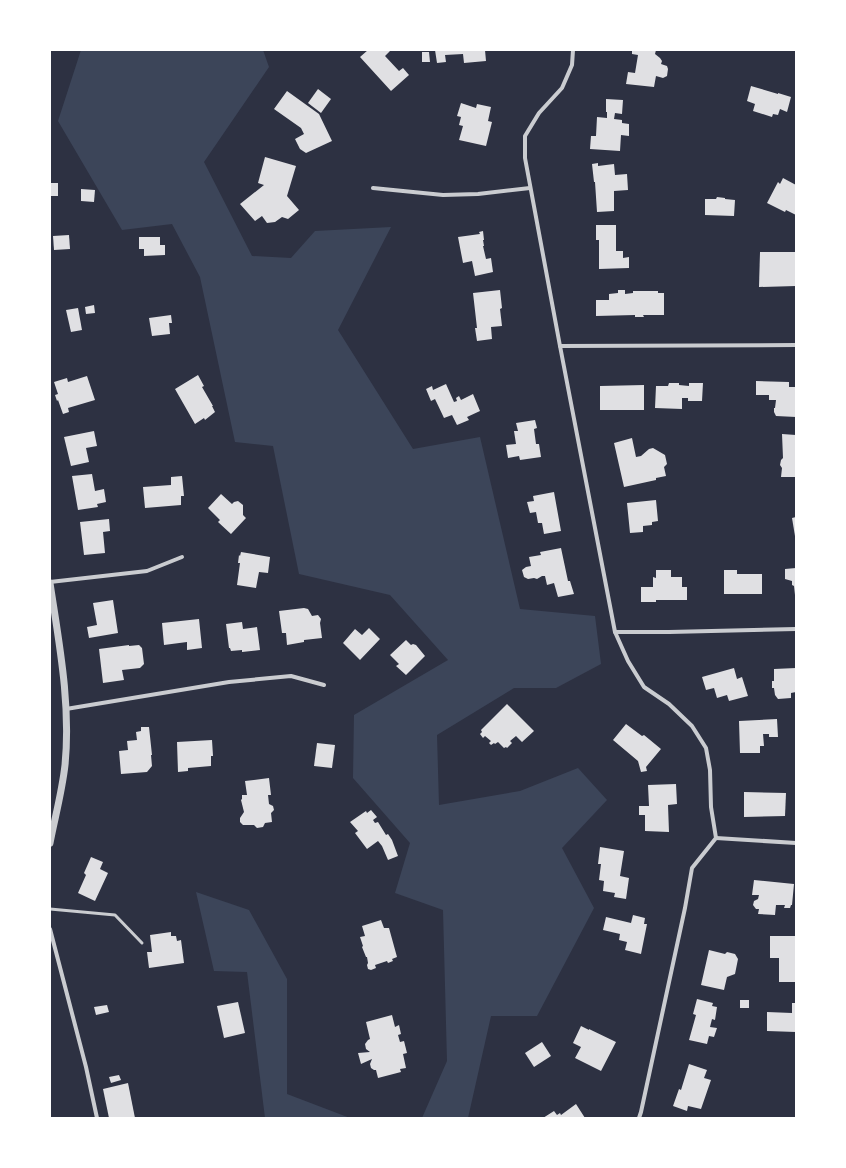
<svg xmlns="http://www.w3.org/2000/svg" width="846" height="1168" viewBox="0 0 846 1168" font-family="Karla,sans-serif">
  <rect width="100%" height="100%" fill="#2d3142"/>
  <g fill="#3c4559">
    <path d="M81 50H263L269 67 204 162 252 256 291 258 315 231 391 227 338 330 413 449 480 437 520 609 595 616 601 664 556 688H514L437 735 439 805 520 791 578 768 607 800 562 848 594 908 537 1016H491L468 1118H422L447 1061 443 910 395 893 410 843 353 778 354 715 448 660 390 595 299 574 273 446 235 442 200 277 172 224 122 230 58 121Z"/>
    <path d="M196 892 249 910 287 979V1094L350 1118H265L247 972 214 971Z"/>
  </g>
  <g fill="#e0e0e3">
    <path d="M368 50H388L390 51 385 56 399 71 403 68 409 75 391 91 360 57Z"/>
    <path d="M435 50H485L486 61 464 63 463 54 445 55 446 62 437 63Z"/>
    <path d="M632 50H656L655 54 660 58 662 61 661 64 667 66 668 69 667 76 663 78 656 76 654 87 626 84 628 72 635 73 638 55 632 54Z"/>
    <path d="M422 52H429L430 62H422Z"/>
    <path d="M751 86 778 94V93L791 97 787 112 780 109 778 115 773 114 772 117 753 111 755 104 747 101Z"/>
    <path d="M318 89 331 99 321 113 308 103Z"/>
    <path d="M287 91 319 114 332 141 306 153 300 149 295 139 304 134 301 128 274 109Z"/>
    <path d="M606 99 623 100 622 114 615 113 614 119 622 120V123L629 124V136L621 135 620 151 590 149 591 136H596L597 117 607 118V112H606Z"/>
    <path d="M461 103 476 108 477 104 491 107 488 121 492 122 486 146 459 140 463 126 459 125 461 117 457 116Z"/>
    <path d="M265 157 296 166 287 196 299 210 288 219 282 217 275 222 267 223 262 216 255 221 240 204 264 185 258 183Z"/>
    <path d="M598 163V166L614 164 615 175 627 174 628 190 614 191V211L597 212 595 182H594L592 164Z"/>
    <path d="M783 178 796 185V215L786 210 785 212 767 203 778 182 780 184Z"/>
    <rect x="50" y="183" width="8" height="13"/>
    <path d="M81 189 95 190 94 202 81 201Z"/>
    <path d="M717 197 725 198V199L735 200 734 216 705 215V199H716Z"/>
    <path d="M596 225H616V251H623V258L629 257V268L599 269V240H596Z"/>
    <path d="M483 231 484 240H483L484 246H483L486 259 491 258 493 272 475 276 472 261 463 263 458 237 480 234 479 232Z"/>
    <path d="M69 235 70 249 54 250 53 236Z"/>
    <path d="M139 237H160V245H165V255L144 256V249H139Z"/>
    <path d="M760 252H796V286L759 287Z"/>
    <path d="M500 290 502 308 500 309 502 326 491 327 492 339 477 341 475 328H477L473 293Z"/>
    <path d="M618 290H625V294L633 293V291H658V293H664V315H643L644 317H635V315L596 316V300H609V294L618 293Z"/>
    <path d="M94 305 95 313 86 314 85 307Z"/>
    <path d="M78 308 82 330 71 332 66 310Z"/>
    <path d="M171 315 172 323H169L170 334 152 336 149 318Z"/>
    <path d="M198 375 204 386 202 387 213 406H212L215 412 205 420 204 418 195 424 175 389Z"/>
    <path d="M87 376 95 400 68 408 69 412 63 414 58 400 57 401 55 395 58 394 54 382 67 378 68 382Z"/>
    <path d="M756 381 789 382V387H796V417L776 416 774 412V408H775L776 400H769V395H756Z"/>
    <path d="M669 383H679V385L689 386V383H703L702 401H688V398H682V409L655 408 656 386H668Z"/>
    <path d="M446 384 454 402 457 401 456 398 459 396 461 400 473 394 480 411 467 417 469 420 457 425 452 415 444 418 435 399 431 401 426 389 432 386 433 390Z"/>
    <path d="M644 385V410H600V386Z"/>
    <path d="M535 420 537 428 534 429 536 444H539L541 457 520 460 519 456 508 458 506 445 516 444 514 431H518L516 423Z"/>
    <path d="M94 431 97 446 86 448 89 462 71 466 64 437Z"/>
    <path d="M782 434 796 435V477H781L782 468 780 465 781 460 783 458Z"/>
    <path d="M632 438 636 457 641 456 649 449 653 448 665 455 667 464 664 467 666 476 656 478V480L624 487 614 443Z"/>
    <path d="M92 474 95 491 104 489 106 502 97 504 98 507 78 510 72 476Z"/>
    <path d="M182 476 184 496H181V505L145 508 143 487 171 485V477Z"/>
    <path d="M554 492 561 531 544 534 542 523H538L536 512 530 513 527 502 534 501 533 496Z"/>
    <path d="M221 494 232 504 234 502 238 501 243 505V515L246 518 231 534 218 522 220 520 208 508Z"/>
    <path d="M656 500 658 521 652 522V525L643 526V532L630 533 627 503Z"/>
    <path d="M796 517V536H795L792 518Z"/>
    <path d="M109 519 110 531 103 532 105 553 84 555 80 522Z"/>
    <path d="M561 548 568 581H570L574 594 558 597 554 583 547 585 545 576H542L537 579 534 578 528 579 524 577 522 570 526 567 531 566 529 557 541 555 540 552Z"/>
    <path d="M241 552 270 557 268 573 259 572 256 588 237 585 240 563H238L239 555 240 556Z"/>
    <path d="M796 568V595H795L794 586 792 585V581L785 579V569Z"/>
    <path d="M656 570H671V577H682V587H687V600H656V602H641V587H653V577L656 578Z"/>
    <path d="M724 570H737V574H762V594H724Z"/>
    <path d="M113 600 118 633 89 638 87 627 97 625 93 603Z"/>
    <path d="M304 608 308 609 312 616 318 615 321 619 320 623 322 638 304 640V642L287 645 286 633H282L279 611Z"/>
    <path d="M199 619 202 648 187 650V642L164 645 162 623Z"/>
    <path d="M242 622 243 629 257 627 260 650 242 652V650L231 651 230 648H229L226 624Z"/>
    <path d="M369 628 380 639 360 660 343 643 355 629 362 635Z"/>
    <path d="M406 640 411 645 413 644 416 645 425 656 406 675 396 666 399 664 390 655Z"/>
    <path d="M129 645V646L139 645 142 648 144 664 140 668 122 670 124 680 103 683 99 649Z"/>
    <path d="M734 668 737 679 742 677 748 696 729 701 727 695 717 698 714 688 706 690 702 677Z"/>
    <path d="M796 668V692L791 693V698L778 699 775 695 774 688H772V681H774V669Z"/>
    <path d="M507 704 534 731 522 742 516 736 510 741 512 743 507 748 506 747 504 748 498 742 495 744 494 743 491 745 489 743 491 741 485 736 483 738 480 734 482 732 481 730Z"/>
    <path d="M777 719 778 737H769V734H763L764 746H760V753H740L739 721Z"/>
    <path d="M626 724 642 736 644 735 661 749 646 767 647 771 641 772 638 761 613 740Z"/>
    <path d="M141 727H149L152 755H151L152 766 147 772 121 774 119 751 128 750 127 741 137 740 136 732 141 731Z"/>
    <path d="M212 740 213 756H211V766L188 768V771L178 772 177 742Z"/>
    <path d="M317 743 335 745 332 768 314 766Z"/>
    <path d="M269 778 271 795H268L269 804 273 806 274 810 271 813 272 822 265 823 263 827 257 828 254 825H243L240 822V818L244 812 241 800 242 799V795H247L245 781Z"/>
    <path d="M676 784 677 804 668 805 669 832 645 831V815H639V806H649L648 785Z"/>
    <path d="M744 792 786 793 785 816 744 817Z"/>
    <path d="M371 810 377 817 373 820 375 823 378 822 386 835 388 834 392 840 398 856 388 860 382 846 378 841 367 849 355 833 358 831 350 822 366 811 367 813Z"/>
    <path d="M600 847 624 851 620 876 629 878 626 899 614 897 615 893 603 891 604 881 599 880 601 864H598Z"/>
    <path d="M91 857 103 862 100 869 108 873 95 901 78 893 86 875 84 873Z"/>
    <path d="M754 880 794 884 792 905H791L790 908H784L785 905H776L775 915 758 914 759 909H756L753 905 754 901 758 899 759 895H752Z"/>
    <path d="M633 915 645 918 644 924H647L641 954 625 950 627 942 619 940 620 934 603 930 606 917 631 923Z"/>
    <path d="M381 920 384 928H389L397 957 392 959 393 961 388 963 387 961 375 965 376 968 371 970 368 969 367 965 368 963 367 957H366L362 947 363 946 360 937 365 936 362 926Z"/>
    <path d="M171 932V936H176L177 941 181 940 184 963 149 968 147 952H152L150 935Z"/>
    <path d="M770 936H796V982H779V958H770Z"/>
    <path d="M709 950 725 954 727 952 735 954 738 959 735 974 727 977 724 990 701 985Z"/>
    <path d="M697 999 713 1003 712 1006 717 1007 715 1020 712 1019 710 1027 717 1028 714 1037 709 1036 707 1044 689 1040 696 1015 693 1014Z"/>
    <rect x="740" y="1000" width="9" height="8"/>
    <path d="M238 1002 245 1033 224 1038 217 1006Z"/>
    <path d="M792 1003H796V1032L767 1031V1012L792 1013Z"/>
    <path d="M107 1005 109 1012 96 1015 94 1007Z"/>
    <path d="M392 1015 395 1027 399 1025 401 1034 398 1035 400 1042 404 1041 407 1053 403 1054 406 1068 400 1069 401 1072 378 1078 376 1070H374L371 1068 370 1064 372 1059 361 1064 358 1053 370 1052 366 1049 365 1044 368 1040 370 1039 366 1022Z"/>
    <path d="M581 1026 589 1030V1029L616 1042 601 1071 575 1058 581 1047 573 1043Z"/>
    <path d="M542 1042 551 1056 534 1067 525 1053Z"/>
    <path d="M689 1064 707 1070 704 1078 711 1080 701 1109 688 1106 687 1111 673 1106 679 1089 681 1090Z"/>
    <path d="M119 1075 121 1080 111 1083 109 1077Z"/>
    <path d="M128 1083 135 1118H109L103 1089Z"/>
    <path d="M576 1104 585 1118H543L554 1111 557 1115 560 1113 561 1115Z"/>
  </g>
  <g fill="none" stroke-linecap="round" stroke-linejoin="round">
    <path stroke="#caccd0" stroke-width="3" d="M50 909 115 915 142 943"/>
    <g stroke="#caccd0" stroke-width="4">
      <path d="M573 50 572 65 562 88 539 113 525 136V158L560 346 615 632 628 661 644 687 669 704 692 726 706 748 710 770 711 807 716 838 692 868 685 908 641 1112 639 1118"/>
      <path d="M373 188 443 195 478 194 530 188"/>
      <path d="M560 346 796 345"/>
      <path d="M50 582 147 571 182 557"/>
      <path d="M615 632H669L796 629"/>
      <path d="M66 709 229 682 291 676 324 685"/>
      <path d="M716 838 796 843"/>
      <path d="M50 929 86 1067 97 1118"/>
    </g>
    <path stroke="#caccd0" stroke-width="7" d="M50 583C59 643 71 704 65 765 62 792 55 817 50 843"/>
  </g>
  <rect width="846" height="1168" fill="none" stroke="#ffffff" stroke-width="102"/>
</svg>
